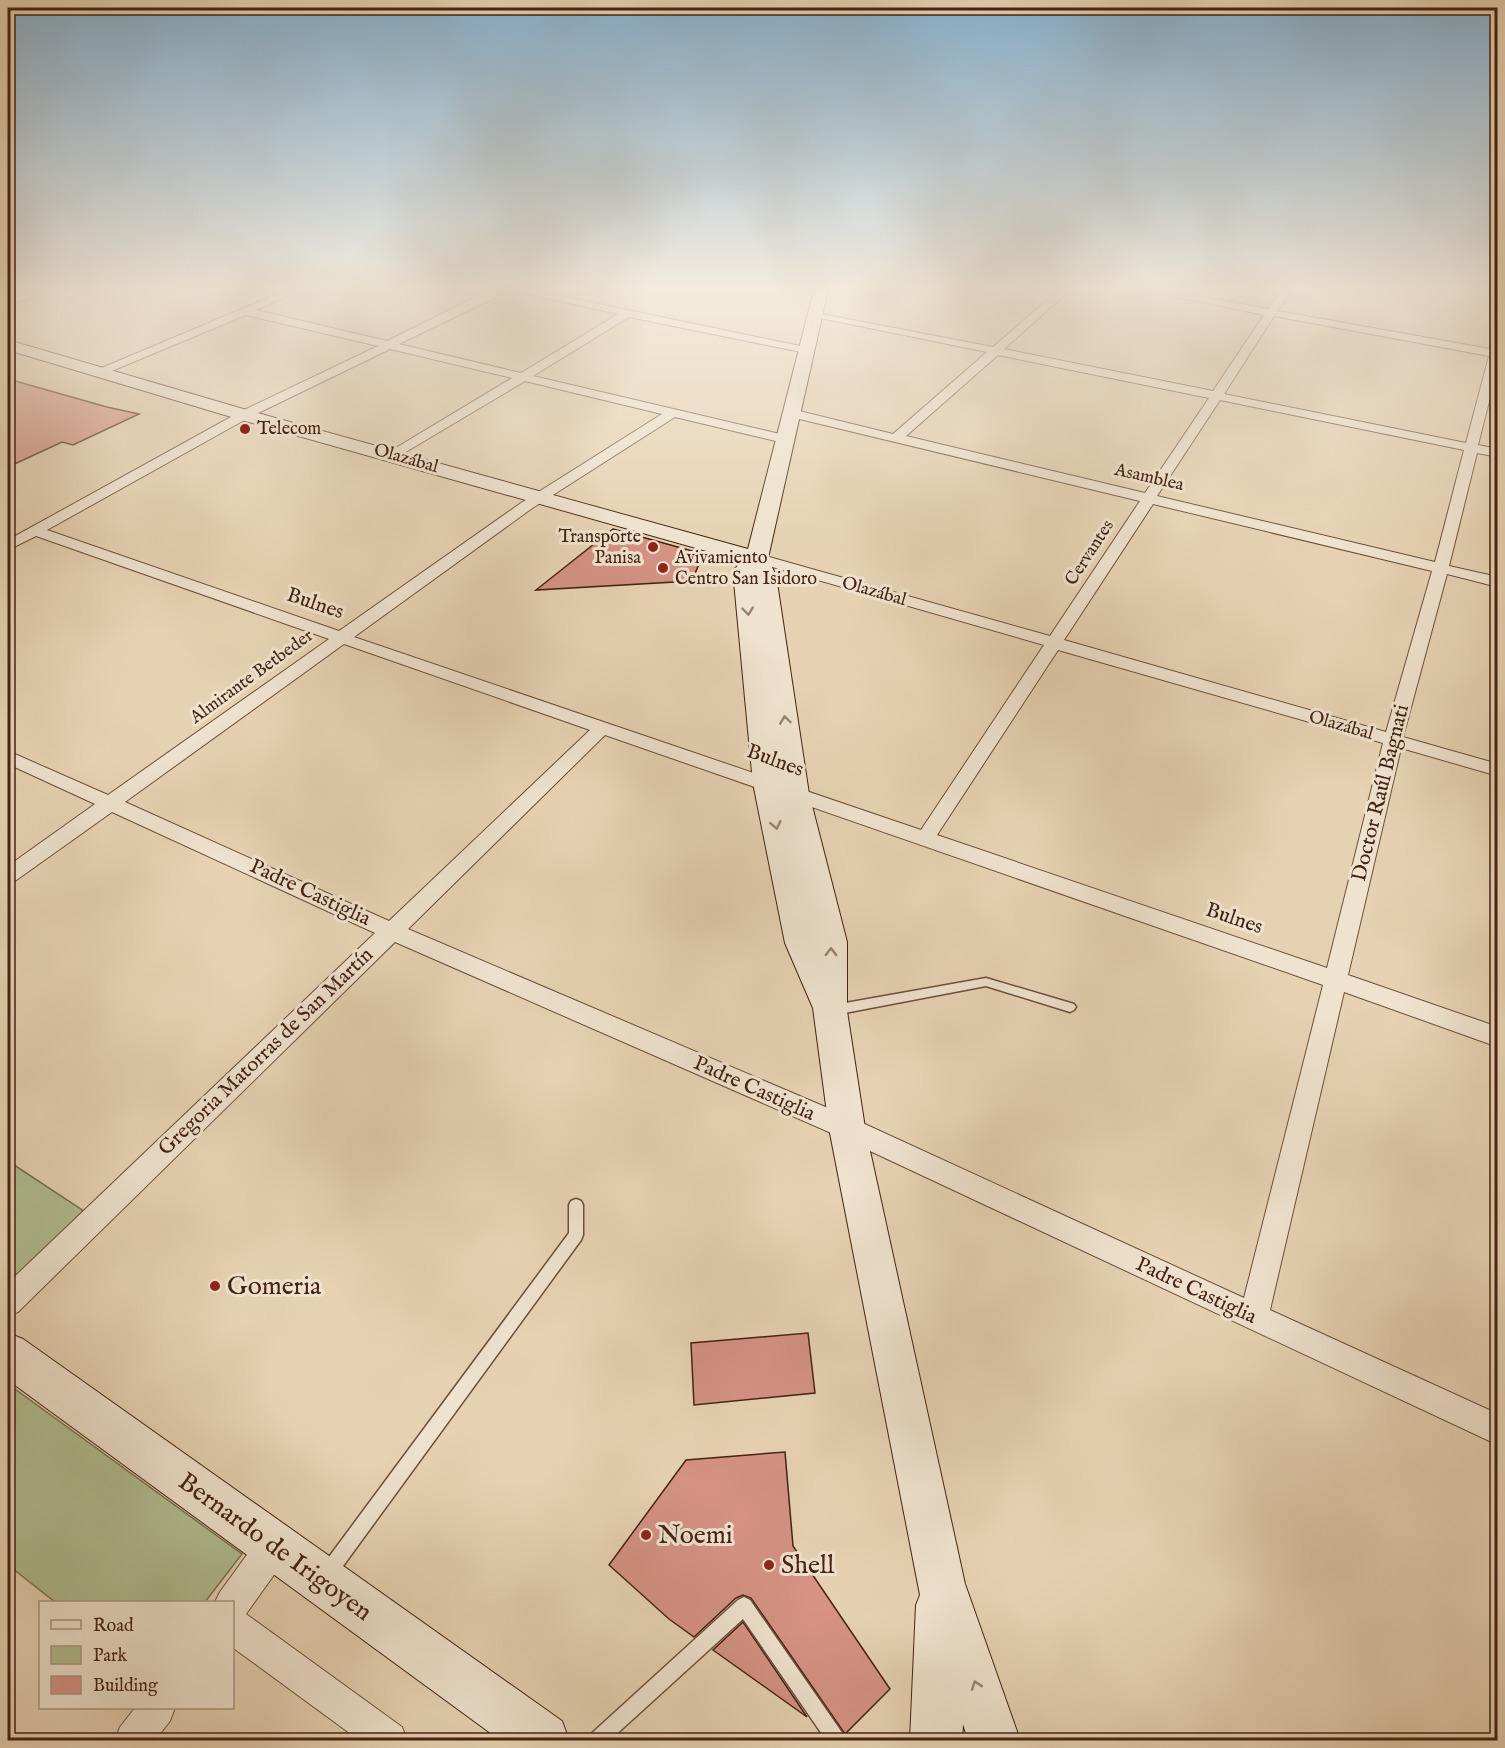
<svg xmlns="http://www.w3.org/2000/svg" width="1505" height="1748" viewBox="0 0 1505 1748" font-family="'IM FELL English',serif">
  <rect width="100%" height="100%" fill="#e6d2b3"/>
  <filter id="stains"><feTurbulence type="fractalNoise" baseFrequency=".00333" numOctaves="4"/><feColorMatrix values="0 0 0 0 .2 0 0 0 0 .09 0 0 0 0 .02 0 0 0 .5 -.17"/></filter>
  <radialGradient id="worn" r=".72"><stop offset=".6" stop-color="#630" stop-opacity="0"/><stop offset="1" stop-color="#630" stop-opacity=".3"/></radialGradient>
  <g fill="#b0bd91" stroke="#7a7052" stroke-width="1.5">
    <path d="M8 1161 87 1213 8 1288Z"/>
    <path d="M8 1384 242 1554 205 1602H55L8 1565Z"/>
  </g>
  <g fill="#d59285" stroke="#452212" stroke-width="1.5">
    <path d="M8 379 107 407 139 414 73 445 62 442 8 467Z"/>
    <path d="M613 529 703 554 692 581 536 590Z"/>
    <path d="M808 1333 815 1393 694 1405 691 1343Z"/>
    <path d="M785 1452 793 1546 890 1689 845 1734 751 1598 743 1595 736 1598 694 1637 669 1619 609 1565 686 1460Z"/>
    <path d="M743 1622 807 1717 713 1650Z"/>
  </g>
  <g fill="none" stroke-linecap="round" stroke-linejoin="round">
    <defs>
      <g id="lane">
        <path d="M986 978 1074 1004 1076 1007 1074 1010 1070 1012 986 986 834 1015 830 1013 828 1010 830 1007 834 1005Z"/>
        <path d="M576 1199 581 1201 583 1205V1235L581 1240 335 1577 329 1579 323 1577 321 1571 323 1565 569 1233V1205L571 1201Z"/>
        <path d="M744 1597 750 1600 843 1734 846 1740H826L743 1619 610 1740H588L591 1734 738 1600Z"/>
      </g>
      <g id="street">
        <path d="M34 290H49L8 306V300Z"/>
        <path d="M287 290H301L256 310 387 341 490 290H500L496 297 399 344 521 373 618 314 511 290H532L810 348V352L806 353 629 317 533 376 784 435 791 439 784 443 675 417 531 509 354 637 921 830 1044 645 752 561 749 558 752 555H762L1050 636 1140 501 787 416 785 413 791 409 893 434 987 352 815 317 810 314 811 312 993 347 1059 290H1070L1004 349 1213 391 1264 315 1143 290H1166L1268 309 1281 290H1291L1278 311 1490 349 1492 341 1498 338V366L1478 445 1498 449V457L1477 453 1449 566 1498 577V587L1447 574 1403 737 1498 764V776L1401 748 1348 975 1498 1027V1047L1344 992 1270 1310 1498 1414V1445L838 1136 395 942 18 1312 8 1316V1283L375 933 112 812 15 881 8 883V866L95 804 8 764V751L108 795 329 639 36 536 8 550V540L240 412 378 346 246 315 102 375 92 372ZM1274 316 1489 356 1466 443 1224 394ZM390 349 512 378 389 452 387 455 394 459 525 381 662 414 521 503 339 631 47 530 248 418ZM998 355 1209 398 1145 493 906 436ZM1220 400 1464 450 1435 562 1157 496ZM1153 504 1432 571 1386 732 1064 640ZM344 644 590 730 389 921 125 802ZM1058 650 1383 743 1327 968 937 835ZM605 735 1323 985 1244 1298 856 1120 408 929Z"/>
        <path d="M274 1529 286 1534 291 1546 286 1558 246 1614 402 1727 407 1740H359L232 1647V1602H215L220 1592 262 1534Z"/>
        <path d="M135 1708H175L170 1721 155 1740H115L120 1727Z"/>
      </g>
      <g id="secondary">
        <path d="M814 290H828L768 558 776 576 809 794 847 942V1011L865 1128 965 1584 1020 1740H968L963 1724 962 1740H910L916 1605 920 1595 829 1128 813 1008 785 943 753 783 733 571 742 561 238 419 8 350V340L250 411 748 549Z"/>
        <path d="M8 1333 23 1339 562 1721 569 1740H500L8 1380Z"/>
      </g>
    </defs>
    <use href="#lane" stroke="#6d4e3a" stroke-width="3"/>
    <use href="#street" stroke="#6d4e3a" stroke-width="2"/>
    <use href="#secondary" stroke="#452212" stroke-width="2"/>
    <use href="#lane" fill="#efe2ce" fill-rule="evenodd"/>
    <use href="#street" fill="#efe2ce" fill-rule="evenodd"/>
    <use href="#secondary" fill="#efe2ce" fill-rule="evenodd"/>
  </g>
  <defs><path id="oneway-chevron" d="M-2-3.5L2.5 0L-2 3.5" fill="none" stroke-width="1.6" stroke-linecap="round" stroke-linejoin="round" transform="scale(1.5)"/></defs>
  <g stroke="#9a8270">
    <use href="#oneway-chevron" transform="translate(748 611) rotate(84)"/>
    <use href="#oneway-chevron" transform="translate(785 720) rotate(-98)"/>
    <use href="#oneway-chevron" transform="translate(776 825) rotate(78)"/>
    <use href="#oneway-chevron" transform="translate(831 952) rotate(-89)"/>
    <use href="#oneway-chevron" transform="translate(976 1685) rotate(-109)"/>
  </g>
  <linearGradient id="sky" x2="0" y2="1"><stop stop-color="#88b4d4"/><stop offset="0.54" stop-color="#f4ebdd"/><stop offset="1" stop-color="#f4ebdd" stop-opacity="0"/></linearGradient>
  <rect width="1505" height="535" fill="url(#sky)"/>
  <g fill="#8f2418" stroke="#efe2ce" stroke-width="2">
    <circle cx="245" cy="429" r="6"/>
    <circle cx="653" cy="547" r="6"/>
    <circle cx="663" cy="568" r="6"/>
    <circle cx="215" cy="1286" r="6"/>
    <circle cx="646" cy="1535" r="6"/>
    <circle cx="769" cy="1565" r="6"/>
  </g>
  <g text-anchor="middle" dominant-baseline="central" stroke-width="6" stroke-linejoin="round" paint-order="stroke">
    <g font-size="18" fill="#452212" stroke="#efe2ce" text-anchor="start">
      <text x="257" y="429">Telecom</text>
      <text x="641" y="537" text-anchor="end">Transporte<tspan x="641" dy="21">Panisa</tspan></text>
      <text x="675" y="558">Avivamiento<tspan x="675" dy="21">Centro San Isidoro</tspan></text>
    </g>
    <g font-size="18" fill="#452212" stroke="#efe2ce">
      <text transform="translate(406 459) rotate(16)">Olazábal</text>
      <text transform="translate(1149 478) rotate(13)">Asamblea</text>
      <text transform="translate(1090 553) rotate(-57)">Cervantes</text>
      <text transform="translate(874 592) rotate(16)">Olazábal</text>
      <text transform="translate(252 677) rotate(-36)">Almirante Betbeder</text>
      <text transform="translate(1341 726) rotate(16)">Olazábal</text>
    </g>
    <g font-size="21" fill="#452212" stroke="#efe2ce">
      <text transform="translate(315 604) rotate(19)">Bulnes</text>
      <text transform="translate(775 761) rotate(20)">Bulnes</text>
      <text transform="translate(1381 793) rotate(-76)">Doctor Raúl Bagnati</text>
      <text transform="translate(310 893) rotate(25)">Padre Castiglia</text>
      <text transform="translate(1234 919) rotate(19)">Bulnes</text>
      <text transform="translate(266 1052) rotate(-44)">Gregoria Matorras de San Martín</text>
      <text transform="translate(754 1089) rotate(24)">Padre Castiglia</text>
      <text transform="translate(1196 1291) rotate(25)">Padre Castiglia</text>
    </g>
    <g font-size="26" fill="#452212" stroke="#efe2ce" text-anchor="start">
      <text x="227" y="1286">Gomeria</text>
      <text x="658" y="1535">Noemi</text>
      <text x="781" y="1565">Shell</text>
    </g>
    <g font-size="26" fill="#452212" stroke="#efe2ce">
      <text transform="translate(275 1547) rotate(36)">Bernardo de Irigoyen</text>
    </g>
  </g>
  <rect width="1505" height="1748" fill="none" stroke="#e6d2b3" stroke-width="30"/>
  <rect x="9" y="9" width="1487" height="1730" fill="none" stroke="#452212" stroke-width="3"/>
  <rect x="15" y="15" width="1475" height="1718" fill="none" stroke="#452212" stroke-width="1.5"/>
  <rect x="39" y="1601" width="195" height="108" fill="#efe2ce" stroke="#ab9583" stroke-width="1.5"/>
  <rect x="51" y="1620" width="30" height="9" fill="#efe2ce" stroke="#ab9583" stroke-width="1.5"/>
  <text x="93" y="1631" font-size="18" fill="#452212">Road</text>
  <rect x="51" y="1646" width="30" height="18" fill="#b0bd91" stroke="#ab9583" stroke-width="1.5"/>
  <text x="93" y="1661" font-size="18" fill="#452212">Park</text>
  <rect x="51" y="1676" width="30" height="18" fill="#d59285" stroke="#ab9583" stroke-width="1.5"/>
  <text x="93" y="1691" font-size="18" fill="#452212">Building</text>
  <rect width="100%" height="100%" filter="url(#stains)"/>
  <rect width="100%" height="100%" fill="url(#worn)"/>
</svg>
